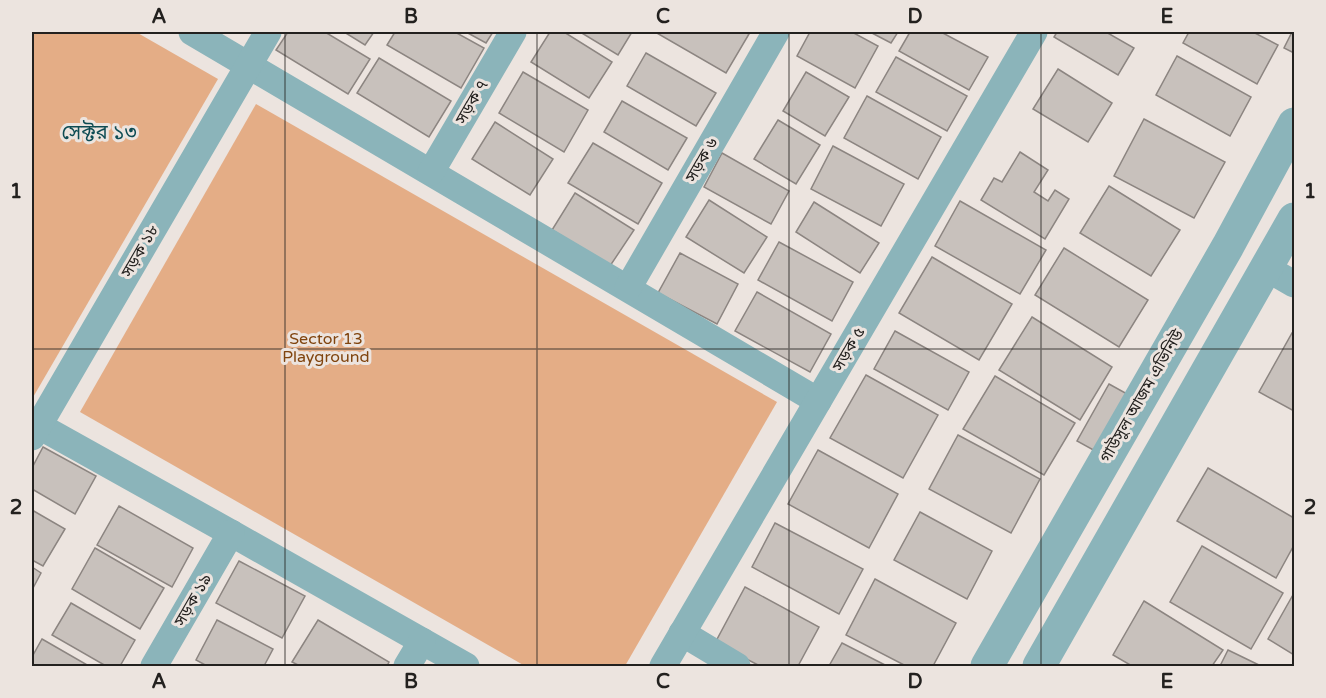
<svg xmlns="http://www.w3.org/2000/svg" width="1326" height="698" viewBox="0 0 1326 698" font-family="'Varela Round','Noto Sans Bengali',sans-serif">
  <rect width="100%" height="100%" fill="#ece4df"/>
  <g fill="#e4ad86">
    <path d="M32 32H136L218 79 32 399Z"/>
    <path d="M256 104 777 402 625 666H525L80 412Z"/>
  </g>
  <g fill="#c8c1bc" stroke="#8c8581" stroke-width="1.5">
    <path d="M288 32H325L370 59 348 94 276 50Z"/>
    <path d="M344 32H374L365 45Z"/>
    <path d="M395 32H455L484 48 461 88 387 45Z"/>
    <path d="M466 32H493L486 43Z"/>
    <path d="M550 32H564L612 62 589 98 531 62Z"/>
    <path d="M580 32H632L618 55Z"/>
    <path d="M655 32H745L749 34 726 73Z"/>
    <path d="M810 32H852L878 46 855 88 797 56Z"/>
    <path d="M870 32H898L891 43Z"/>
    <path d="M910 32H941L988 57 969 90 899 51Z"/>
    <path d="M1057 32H1106L1134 48 1118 75 1054 37Z"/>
    <path d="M1189 32H1253L1278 45 1257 84 1183 43Z"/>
    <path d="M1292 32H1294V53L1284 48Z"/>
    <path d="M646 53 716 93 696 126 627 86Z"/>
    <path d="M1177 56 1251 97 1230 136 1156 95Z"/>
    <path d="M896 57 967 96 947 131 876 92Z"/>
    <path d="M379 58 451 101 429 137 357 93Z"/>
    <path d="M1058 69 1112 103 1088 142 1033 109Z"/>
    <path d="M523 72 588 110 564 152 499 113Z"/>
    <path d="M806 72 849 97 825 136 783 111Z"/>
    <path d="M867 96 941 137 918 179 844 138Z"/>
    <path d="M622 101 687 138 668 170 604 132Z"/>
    <path d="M1144 119 1225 162 1194 218 1114 176Z"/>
    <path d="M778 120 820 145 796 184 754 159Z"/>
    <path d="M495 122 553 159 530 195 472 159Z"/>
    <path d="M593 143 662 183 638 224 568 183Z"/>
    <path d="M833 146 904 184 881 226 811 189Z"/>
    <path d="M1020 152 1048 170 1034 192 1048 201 1055 190 1069 199 1045 239 981 200 994 178 1002 182Z"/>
    <path d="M722 153 789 191 771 224 704 187Z"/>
    <path d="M1109 186 1180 230 1151 276 1080 233Z"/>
    <path d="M575 193 634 230 610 266 552 230Z"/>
    <path d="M709 200 767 237 744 273 686 237Z"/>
    <path d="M960 201 1046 250 1020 294 935 246Z"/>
    <path d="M814 202 879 243 860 273 796 232Z"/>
    <path d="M779 242 853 282 832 321 758 280Z"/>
    <path d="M1064 248 1148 300 1119 347 1035 295Z"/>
    <path d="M680 253 738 284 717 324 658 293Z"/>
    <path d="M932 257 1012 304 979 360 899 313Z"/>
    <path d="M757 292 831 334 810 372 735 331Z"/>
    <path d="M1032 317 1112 367 1080 420 999 370Z"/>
    <path d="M895 331 969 372 948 410 874 369Z"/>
    <path d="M1292 333 1294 334V411L1259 392Z"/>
    <path d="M866 375 938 415 903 478 830 438Z"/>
    <path d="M995 376 1075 423 1044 475 963 429Z"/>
    <path d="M1109 384 1129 395 1097 452 1077 441Z"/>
    <path d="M958 435 1040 479 1011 533 929 489Z"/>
    <path d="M43 447 96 476 75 514 32 489V468Z"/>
    <path d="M818 450 898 494 869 548 788 504Z"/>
    <path d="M1208 468 1294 518V545L1276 578 1177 521Z"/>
    <path d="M119 506 193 548 172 587 97 545Z"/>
    <path d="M32 510 65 529 43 566 32 560Z"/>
    <path d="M920 512 992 551 967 599 894 560Z"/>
    <path d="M775 523 863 569 839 614 752 567Z"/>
    <path d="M1202 546 1283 593 1251 649 1170 602Z"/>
    <path d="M95 548 164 588 140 629 72 589Z"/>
    <path d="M239 561 305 596 282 638 216 603Z"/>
    <path d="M32 567 41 573 32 590Z"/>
    <path d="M875 579 956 623 933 666H906L846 635Z"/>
    <path d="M745 587 819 627 798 666H760L715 643Z"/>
    <path d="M1294 593V655L1268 639Z"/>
    <path d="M1144 601 1223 650 1212 666H1132L1113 655Z"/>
    <path d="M71 603 135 640 120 666H106L52 635Z"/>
    <path d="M217 620 273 649 264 666H207L196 660Z"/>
    <path d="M318 620 389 662 387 666H300L292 662Z"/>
    <path d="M42 639 89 666H32V657Z"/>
    <path d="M842 643 887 666H829Z"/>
    <path d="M1228 650 1261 666H1220Z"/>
  </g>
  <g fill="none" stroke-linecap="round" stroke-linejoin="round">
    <g stroke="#8bb4ba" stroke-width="27">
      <path d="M192 32 818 401"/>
      <path d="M431 172 513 32"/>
      <path d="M1266 268 1294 284"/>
      <path d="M628 288 776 32"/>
      <path d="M32 422 231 533 466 666"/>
      <path d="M32 437 268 32"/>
      <path d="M682 633 737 666"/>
      <path d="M154 666 231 533"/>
      <path d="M407 666 422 641"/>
      <path d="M663 666 1034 32"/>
    </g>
    <g stroke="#8bb4ba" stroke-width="33">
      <path d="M987 666 1228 246 1294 124"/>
      <path d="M1039 666 1294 219"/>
    </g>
  </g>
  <path fill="none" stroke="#23211f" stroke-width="1.5" stroke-opacity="0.55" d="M285 32V666M537 32V666M789 32V666M1041 32V666M32 349H1294"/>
  <g text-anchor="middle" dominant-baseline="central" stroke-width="6" stroke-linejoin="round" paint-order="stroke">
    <g font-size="16" fill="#23211f" stroke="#ece4df">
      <text transform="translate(472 102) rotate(-60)">সড়ক ৭</text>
      <text transform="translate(702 160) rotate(-60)">সড়ক ৬</text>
      <text transform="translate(140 251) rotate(-60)">সড়ক ১৮</text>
      <text transform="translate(849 349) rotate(-60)">সড়ক ৫</text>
      <text transform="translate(1142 396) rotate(-60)">গাউসুল আজম এভিনিউ</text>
      <text transform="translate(193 600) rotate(-60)">সড়ক ১৯</text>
    </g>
    <g font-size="16" fill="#80440e" stroke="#ece4df">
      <text x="326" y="339">Sector 13<tspan x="326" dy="18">Playground</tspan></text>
    </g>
    <g font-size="20" fill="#0d4b53" stroke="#ece4df">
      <text x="99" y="133">সেক্টর ১৩</text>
    </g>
  </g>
  <rect width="1326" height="698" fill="none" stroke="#ece4df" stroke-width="66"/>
  <rect x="33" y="33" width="1260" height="632" fill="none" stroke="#23211f" stroke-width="2"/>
  <g font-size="20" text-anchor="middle" font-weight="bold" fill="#23211f">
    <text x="159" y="23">A</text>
    <text x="411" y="23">B</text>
    <text x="663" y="23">C</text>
    <text x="915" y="23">D</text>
    <text x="1167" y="23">E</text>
    <text x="16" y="198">1</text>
    <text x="1310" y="198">1</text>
    <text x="16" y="514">2</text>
    <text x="1310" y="514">2</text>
    <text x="159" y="688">A</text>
    <text x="411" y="688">B</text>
    <text x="663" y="688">C</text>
    <text x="915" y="688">D</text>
    <text x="1167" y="688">E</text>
  </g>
</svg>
